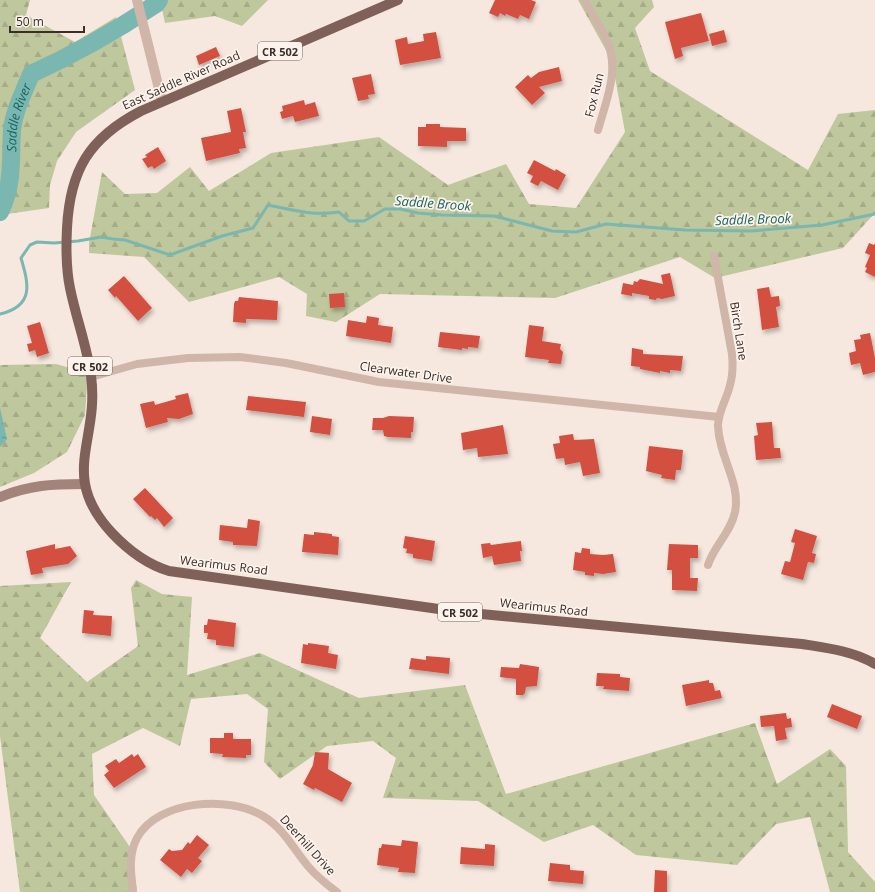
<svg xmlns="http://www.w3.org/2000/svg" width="875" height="892" viewBox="0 0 875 892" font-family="'Open Sans',sans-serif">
  <defs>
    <pattern id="forest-firs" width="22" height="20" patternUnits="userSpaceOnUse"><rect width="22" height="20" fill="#bfc79d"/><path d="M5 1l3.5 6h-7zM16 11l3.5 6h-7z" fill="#a5ab87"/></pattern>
    <pattern id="water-ripples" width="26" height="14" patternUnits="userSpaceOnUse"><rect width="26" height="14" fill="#7ab7b1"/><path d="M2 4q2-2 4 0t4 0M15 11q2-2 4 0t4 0" fill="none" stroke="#659590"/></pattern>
    <filter id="shadow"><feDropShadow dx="2" dy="3.5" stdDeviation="2" flood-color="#0004"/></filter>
  </defs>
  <rect width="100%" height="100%" fill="#f6e8df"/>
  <g fill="url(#forest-firs)">
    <path d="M0 0H30L26 15 75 42 116 17 135 90 76 132 57 161 50 185 49 208 0 215Z"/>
    <path d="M160 0H268L242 26 215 16 165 23Z"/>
    <path d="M578 0H652L654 7 635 28 650 71 808 170 838 114 875 110V213L843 248 715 278 680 257 555 298 380 294 336 322 306 316 307 294 279 277 189 302 144 257 89 253V243L102 172 125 194 157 193 190 167 209 191 271 153 379 137 448 185 506 164 529 204 576 208 625 132 612 61Z"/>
    <path d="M56 364 88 373 85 415 67 452 34 473 0 487V365Z"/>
    <path d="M136 580 162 594 192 597 187 675 260 653 359 698 465 685 506 794 755 723 777 784 830 749 846 766 848 852 875 882V892H830L810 817 776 824 737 865 636 855 593 825 544 842 478 801 383 798 396 758 373 741 327 746 280 779 264 762 268 709 247 694 191 699 180 746 143 728 92 754 94 795 132 850 137 892H20L0 736V586L71 582 40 638 87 682 138 646 131 588Z"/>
  </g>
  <path fill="url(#water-ripples)" d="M0 408 7 439 0 447Z"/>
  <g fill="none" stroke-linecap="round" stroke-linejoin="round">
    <path stroke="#7ab7b1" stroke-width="3" d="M0 314C34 306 29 285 21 258L30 245 37 242 54 243 78 241 101 237 113 239 125 240 170 255 222 236 253 228 268 205C292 210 314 216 339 212L349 221H364L385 209H400L418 213 442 215 494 216 552 231 576 232 606 224 685 230 751 231 822 225 875 214"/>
    <path stroke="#7ab7b1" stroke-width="18" id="s1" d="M0 212C14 182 10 161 12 130 14 110 24 92 31 74 75 54 117 30 156 4L159 0"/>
  </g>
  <g fill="#d3503f" filter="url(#shadow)">
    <path d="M495 0H531L536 2 529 19 520 15 518 19 506 14 505 16 500 13 498 17 489 13Z"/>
    <path d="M701 13 709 41 681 48 683 56 675 59 665 22Z"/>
    <path d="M724 30 727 42 712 46 709 34Z"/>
    <path d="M436 32 441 58 400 65 395 40 407 37 408 44 424 41 423 34Z"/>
    <path d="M216 47 220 56 199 65 196 56Z"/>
    <path d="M559 67 562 81 539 87 545 93 532 105 515 87 528 75 531 78 539 72Z"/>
    <path d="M371 74 375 94 368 95 369 99 358 101 352 78Z"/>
    <path d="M304 100 305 105 315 102 319 116 295 122 293 116 282 119 280 112 283 111 282 106Z"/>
    <path d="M241 108 246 132H243L246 148 239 149 240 153 206 161 201 138 231 132 227 111Z"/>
    <path d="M426 124H440V127L466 128V141H447V147L418 146V127H426Z"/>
    <path d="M158 147 166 161 154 169 152 166 148 168 142 159 147 157 145 155Z"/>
    <path d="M534 160 555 171 556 169 566 175 558 190 541 181 538 186 530 182 533 176 527 173Z"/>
    <path d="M869 243 874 245 875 243V277L865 272 867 268 865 267 870 255 865 253Z"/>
    <path d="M670 273 675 296 662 299 657 298 656 300 649 299V296L632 293V296L621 294 623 283 633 285 634 281 637 282 640 279 663 284 661 275Z"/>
    <path d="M124 276 152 308 138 321 116 296 115 298 108 290Z"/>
    <path d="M769 287 771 297 779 296 780 306 776 307 779 327 762 330 757 289Z"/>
    <path d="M344 293 345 307 330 308 329 294Z"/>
    <path d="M239 297 278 301 277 320 246 319V323L233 322 234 304 235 301H238Z"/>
    <path d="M367 316 379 318 378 325 393 327 391 343 346 336 348 320 366 323Z"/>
    <path d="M40 322 49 353 37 357 35 350 29 352 27 344 32 343 27 326Z"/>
    <path d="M529 325 544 327 542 341 561 344 560 349 563 352 561 364 548 363 549 360 525 357Z"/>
    <path d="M440 332 480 336 478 348 468 347V349L462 348V350L438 347Z"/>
    <path d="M870 333 875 358V372L863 375 860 363 851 365 849 353 856 351 854 340 861 339 860 335Z"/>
    <path d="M632 348 643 350V354L683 356 681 371 670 370V373L660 371V373L640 369V367L631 366Z"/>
    <path d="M188 393 193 414 179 419 167 418 168 422 146 428 140 404 154 401 155 405 176 399 175 396Z"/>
    <path d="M248 396 306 402 304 417 246 410Z"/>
    <path d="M312 416 332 419 330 435 310 432Z"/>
    <path d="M389 416 414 417 413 432H411V438L388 437 384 436 383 430H372L373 418H383Z"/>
    <path d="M772 422 774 448H780L781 458 756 460 754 436 758 435 756 423Z"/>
    <path d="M503 425 508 454 478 457 477 448 463 450 461 433Z"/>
    <path d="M573 434 574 440 594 439 600 473 583 476 580 462 565 465 564 458 556 459 553 444 560 443 559 436Z"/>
    <path d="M649 446 683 450 681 470H676L675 480 661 478 662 475 646 471Z"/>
    <path d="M145 488 173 518 164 527 157 518 155 520 151 516 150 517 133 499Z"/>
    <path d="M248 519 260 521 257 546 233 545V542L219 540 220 525 247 528Z"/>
    <path d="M795 529 817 536 812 553 816 554 814 563 808 562 803 580 781 574 785 561 790 562 795 543 791 542Z"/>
    <path d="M314 532 332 534V536L339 537 338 555 302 552 304 534 314 535Z"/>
    <path d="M405 536 435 541 432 561 413 558V554L406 553 407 549 403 548Z"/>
    <path d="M521 541 522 551H520L521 561 494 565 492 556 483 558 481 544 490 543 491 545Z"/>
    <path d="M55 544V549L70 546 77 556 68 564 42 568 43 573 31 575 26 551Z"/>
    <path d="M669 544 698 545V558H690V578H698L697 591 672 590V570H667Z"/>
    <path d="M582 548 590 549V554L603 555 613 554 616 572 603 574 594 573V576L585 575V572L573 570 575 552 581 553Z"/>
    <path d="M84 610 94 611 93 615 112 616 111 636 82 633Z"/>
    <path d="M208 619 236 623 234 647 216 645V640L207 639 208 633H204V625H207Z"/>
    <path d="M308 643 329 646 328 653 338 655 336 669 301 663 303 644 308 645Z"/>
    <path d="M426 656 450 658 449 674 409 669 411 658 426 660Z"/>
    <path d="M520 664 539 667 537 686 526 687 525 693 523 695H516V679L500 677 501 667 519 668Z"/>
    <path d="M597 673 620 674V677L630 678 629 691 603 689 604 686H596Z"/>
    <path d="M709 680V683H713L715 691 720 690 722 698 686 706 682 685Z"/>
    <path d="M832 704 862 716 857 729 827 717Z"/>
    <path d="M786 713 787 719 791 718 792 727 785 728 787 739 776 741 774 726 761 727 760 716Z"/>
    <path d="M224 733H233V739H251V755H246V758L222 757 223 754 210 753V738H224Z"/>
    <path d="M315 752 329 753 328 769 352 783 342 802 315 788 314 790 303 784 313 765Z"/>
    <path d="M132 754 134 757 138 754 146 767 114 788 104 775 109 771 105 766 116 759 119 763Z"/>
    <path d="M197 835 209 845 198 858 202 861 192 873 187 869 181 877 160 860 169 849 172 851 182 850 188 842 190 844Z"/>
    <path d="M402 840 418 842 415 873 398 872 399 868 377 865 379 848H381L382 844 401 846Z"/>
    <path d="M485 844 495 845 494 866 460 864 461 847 485 849Z"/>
    <path d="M550 863 570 865V870L584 871 583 884 548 881Z"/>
    <path d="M655 870 667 871V892H654Z"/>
  </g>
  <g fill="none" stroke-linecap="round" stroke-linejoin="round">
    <g stroke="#d0b5a9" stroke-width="8">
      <path d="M585 0C591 14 601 27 607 41 620 70 606 101 598 130"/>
      <path d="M91 377 137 364 188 358 240 357 286 363 379 382 719 417"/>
      <path d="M708 565C714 546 731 532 735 512 741 483 719 457 718 426 718 411 727 399 730 385 733 375 733 365 732 354L714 256"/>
      <path d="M133 892C131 874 128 855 137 838 158 800 228 795 263 816 283 828 293 848 307 865 316 876 326 884 337 892"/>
    </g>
    <path stroke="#d0b5a9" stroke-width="10" d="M137 0 162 101"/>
    <path stroke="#a4837a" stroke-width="10" d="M0 497C30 485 52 484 84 484"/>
    <path stroke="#806159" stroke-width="10" d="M398 0 141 111C89 138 70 170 67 228 66 248 66 269 70 288 76 318 87 346 91 376 100 441 58 475 112 533 129 551 146 564 169 571L460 612 802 644C827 648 853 651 875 664"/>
  </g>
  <g text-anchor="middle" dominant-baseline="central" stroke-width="3.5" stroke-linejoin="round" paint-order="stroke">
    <g fill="#fcf3ed" stroke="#766864" stroke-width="1">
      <rect x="258" y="42" width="44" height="18" rx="3"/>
      <rect x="68" y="357" width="44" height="18" rx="3"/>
      <rect x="438" y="603" width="44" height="18" rx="3"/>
    </g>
    <g font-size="11" font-weight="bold" fill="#3c2d29">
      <text x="280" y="51">CR 502</text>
      <text x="90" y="366">CR 502</text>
      <text x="460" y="612">CR 502</text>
    </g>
    <g font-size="12" fill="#3c2d29" stroke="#fcf3ed">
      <text transform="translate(181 80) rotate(-24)">East Saddle River Road</text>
      <text transform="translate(594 95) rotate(-76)">Fox Run</text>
      <text transform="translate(739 331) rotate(81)">Birch Lane</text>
      <text transform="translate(406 372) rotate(8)">Clearwater Drive</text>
      <text transform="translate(224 565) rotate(7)">Wearimus Road</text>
      <text transform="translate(544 607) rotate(6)">Wearimus Road</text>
      <text transform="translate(308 845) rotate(48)">Deerhill Drive</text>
    </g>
    <g font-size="13" font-style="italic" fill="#19645f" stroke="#fcf3ed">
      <text stroke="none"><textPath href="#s1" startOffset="97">Saddle River</textPath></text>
      <text transform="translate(433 203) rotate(4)">Saddle Brook</text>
      <text transform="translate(753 219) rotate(-2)">Saddle Brook</text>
    </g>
  </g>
  <path d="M10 26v6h74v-6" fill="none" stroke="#3c2d29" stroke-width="2"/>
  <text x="16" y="26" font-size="12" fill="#3c2d29" stroke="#fcf3ed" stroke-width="3" paint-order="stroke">50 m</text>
</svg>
